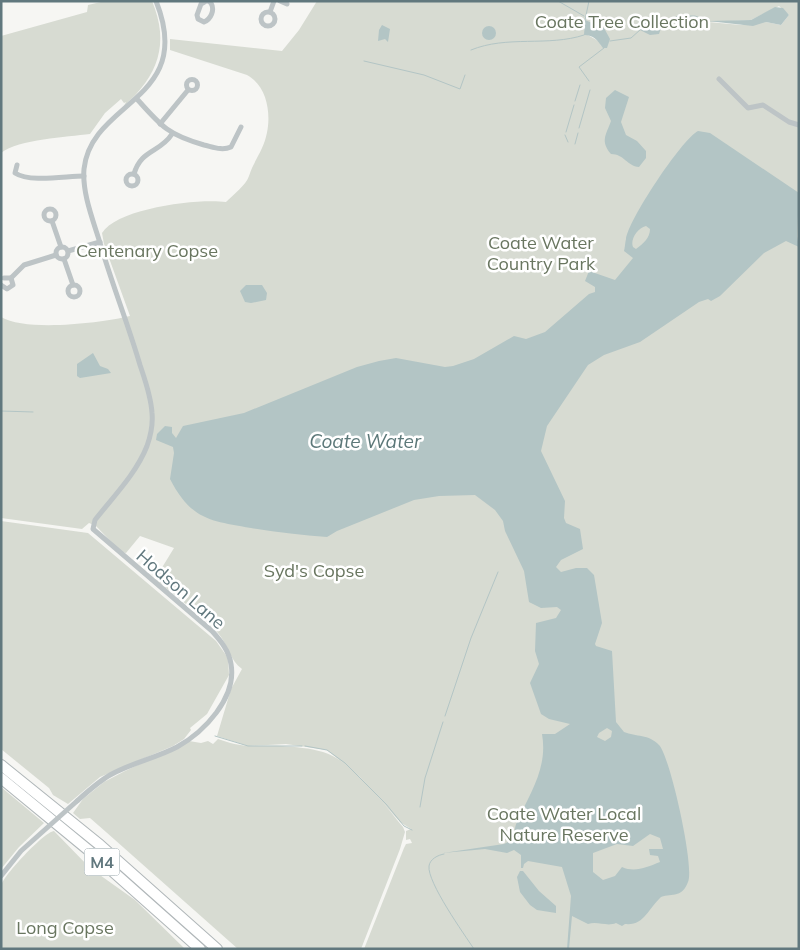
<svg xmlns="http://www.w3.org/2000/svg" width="800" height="950" viewBox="0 0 800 950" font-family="Mulish,sans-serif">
  <rect width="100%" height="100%" fill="#f6f6f3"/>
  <g fill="#d7dbd2" fill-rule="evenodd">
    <path d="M105 1H152C170 44 158 76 124 106L126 102 124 103 121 99 105 113 90 134C67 137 19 139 1 153V36L87 12 88 5Z"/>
    <path d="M317 1H799V949H364L404 848 406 844 412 843 410 839 406 840V831L411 829 400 822 360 777 327 750 286 744 248 746 217 736 231 689 242 669C230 661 228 644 218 633 200 613 175 596 155 579L174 548 140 536 126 553 121 552 96 526 89 523 82 529 1 518V317C26 332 101 323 130 316L104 244 102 233C117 208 199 198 226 202 233 195 246 185 249 176 252 166 258 157 262 148 273 125 271 88 247 75L170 50V39L282 51 299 30ZM779 6 789 15 781 25 766 22 741 25 708 22 751 20ZM588 23 600 26 608 44 601 46 600 42 586 34 583 26Z"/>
    <path d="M1 521 88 533 216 641 228 658 229 675 207 714 190 728 191 730 184 739 173 746 100 777 68 804 53 795 49 788 1 749Z"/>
    <path d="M218 739C246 749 254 745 282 746 295 747 310 748 323 752 353 761 384 804 403 827L405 832 400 849 361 949H238L106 832 90 818 80 819 73 813 83 799 104 782 125 771 189 741 201 743 208 741 213 744Z"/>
    <path d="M1 787 44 823 19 847 1 869Z"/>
    <path d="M54 831 90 868 135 900 185 949H1C1 928 0 906 1 886 3 876 44 832 54 831Z"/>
  </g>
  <g fill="#b3c5c5" fill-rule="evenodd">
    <path d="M775 7 783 8 789 15 781 25 766 22 753 26 708 21 751 20Z"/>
    <path d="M585 20 604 28 610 39 607 48H603C597 40 594 35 584 35Z"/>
    <path d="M655 21 662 25 659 34 650 35 640 30 646 22Z"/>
    <path d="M382 25 390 29 388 42 385 39 378 41 379 30Z"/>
    <circle cx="489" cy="33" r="7"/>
    <path d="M615 90 629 97 621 122 626 135 637 141 646 151V158L639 167C627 166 624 154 611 154 600 141 606 135 611 121L605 108 606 98Z"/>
    <path d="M698 131 710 133 799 193 797 236 799 247 786 241 764 253 720 296 711 301 708 299 699 302 640 342 604 355 588 365 547 426 541 451 565 501 564 518 566 523 580 529 583 549 561 560 556 567 561 572 576 568H587L594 575 602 623 595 644 596 646 612 651 616 722 624 732C636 737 649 734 659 745 670 756 695 868 688 882 682 898 673 893 661 897 648 909 644 926 625 924L622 926 616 923C607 927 598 921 588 924L572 916 569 949H567L571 896 562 867 528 861 524 864 523 868H521V855L514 850 507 853 485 849 443 853 504 844 512 840C515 834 514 828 517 822 530 793 548 768 542 734H555L570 724 549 719 541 714 530 683 539 664 535 651 536 623 556 618 561 610 557 607 541 608 529 602 524 571 505 531 503 521 495 510 475 495 439 496 414 500 337 531 327 537C302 535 276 532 251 528 211 521 191 520 170 479L174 453 173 447 156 440 157 434 165 426 172 427V433L176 438 183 426 244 413 357 367 379 361 396 358 445 367 453 366 474 359 514 336 526 339 545 332 589 294 595 292V287L585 281 589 271 615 280 633 258 624 251C625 247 625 243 626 239 628 221 681 140 698 131ZM646 226 650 229C650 238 643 244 636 249L633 247C630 240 637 228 646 226ZM607 728 612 731 611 737 605 741 597 737 599 733ZM650 834 660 838 663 849H649L650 855 658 856 660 862C647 867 635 873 622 867L615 876 603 880 593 872V853L617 844 633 846Z"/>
    <path d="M246 285H262L267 293 266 300 251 303 245 302 240 291Z"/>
    <path d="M93 353 100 366 108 369 111 373 80 378 77 376V364Z"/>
    <path d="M520 871H523L539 891 556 906V913L537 910 530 905 520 892 517 877Z"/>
  </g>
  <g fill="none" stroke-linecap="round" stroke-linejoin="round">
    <g stroke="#b3c5c5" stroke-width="1">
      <path d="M558 1 584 16"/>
      <path d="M585 20 589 1"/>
      <path d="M662 25H669L677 16H695L708 21"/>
      <path d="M610 41 631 38 640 30"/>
      <path d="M471 50C507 35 548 47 584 35"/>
      <path d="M364 61 424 75 460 89 465 75"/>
      <path d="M589 81 579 67 604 48"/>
      <path d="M575 101 580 85"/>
      <path d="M579 128 590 90"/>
      <path d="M566 132 574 105"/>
      <path d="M565 135 568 142"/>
      <path d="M575 144 578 133"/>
      <path d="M1 411 33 412"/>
      <path d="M445 716 471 638 498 572"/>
      <path d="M215 736 248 746H302"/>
      <path d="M305 746 327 750 345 763 386 804 404 826 412 830"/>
      <path d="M420 807 425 778 443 722"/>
      <path d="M444 854C438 855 430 859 429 866 427 882 464 934 474 949"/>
    </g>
    <defs>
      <g id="highway">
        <path d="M1 765 100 845 217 949"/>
        <path d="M1 778 92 853 200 949"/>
      </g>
    </defs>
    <use href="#highway" stroke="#b0b7b9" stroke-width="12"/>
    <g stroke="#bdc4c6" stroke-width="5">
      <path d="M206 1 201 4 197 15 198 19 204 22C211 19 215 10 211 3L208 1"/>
      <path d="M280 1 287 4"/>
      <circle cx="268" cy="19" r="7"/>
      <path d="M270 12 274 1"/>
      <path d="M719 79 748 108 763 105 789 122 799 125"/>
      <circle cx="192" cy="85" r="5.5"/>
      <path d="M137 99C161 126 168 135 204 145 213 147 222 151 231 147L241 127"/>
      <path d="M160 124 188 90"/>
      <path d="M17 165 15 173C30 183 66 176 84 176"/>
      <circle cx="132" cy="180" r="6"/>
      <path d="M134 174C141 149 160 153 172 134"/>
      <circle cx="50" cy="215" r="6"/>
      <path d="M52 221 61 247"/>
      <circle cx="62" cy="253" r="6"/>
      <path d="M68 251 100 242"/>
      <path d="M64 259 73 285"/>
      <path d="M11 278 24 265 56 255"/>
      <circle cx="74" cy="291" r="6"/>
      <path d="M1 285 7 289 13 285 11 278H4"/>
      <path d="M77 801C87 792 98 782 110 775 131 763 156 758 177 747 204 732 237 698 231 664 229 651 221 641 212 631L93 529 95 520C113 497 136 474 147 446 151 435 153 424 152 413 151 396 145 380 140 365 128 324 112 284 100 243 93 220 82 193 84 169 91 100 196 101 156 1"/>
    </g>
    <use href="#highway" stroke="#fff" stroke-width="10"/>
    <path stroke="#bdc4c6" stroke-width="5" d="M1 876 21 851 77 801"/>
  </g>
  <g text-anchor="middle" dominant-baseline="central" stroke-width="5" stroke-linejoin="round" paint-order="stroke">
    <rect fill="#fff" stroke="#90a0a5" stroke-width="1" x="84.5" y="848.5" width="35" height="27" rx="4"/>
    <g font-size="16" font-weight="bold" fill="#61787e">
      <text x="102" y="862">M4</text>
    </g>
    <g font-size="18" fill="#697660" stroke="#fff">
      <text x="622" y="21">Coate Tree Collection</text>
      <text x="541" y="242">Coate Water<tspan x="541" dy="21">Country Park</tspan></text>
      <text x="147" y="250">Centenary Copse</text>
      <text x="314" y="570">Syd's Copse</text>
      <text x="564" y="813">Coate Water Local<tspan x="564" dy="21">Nature Reserve</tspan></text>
      <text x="65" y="927">Long Copse</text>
    </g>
    <g font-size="18" fill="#61787e" stroke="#fff">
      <text transform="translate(181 589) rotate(41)">Hodson Lane</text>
    </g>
    <g font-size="19" font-style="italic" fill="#5c7879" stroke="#fff">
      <text x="365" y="441">Coate Water</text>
    </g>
  </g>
  <rect width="800" height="950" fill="none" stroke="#61787e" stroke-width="5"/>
</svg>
